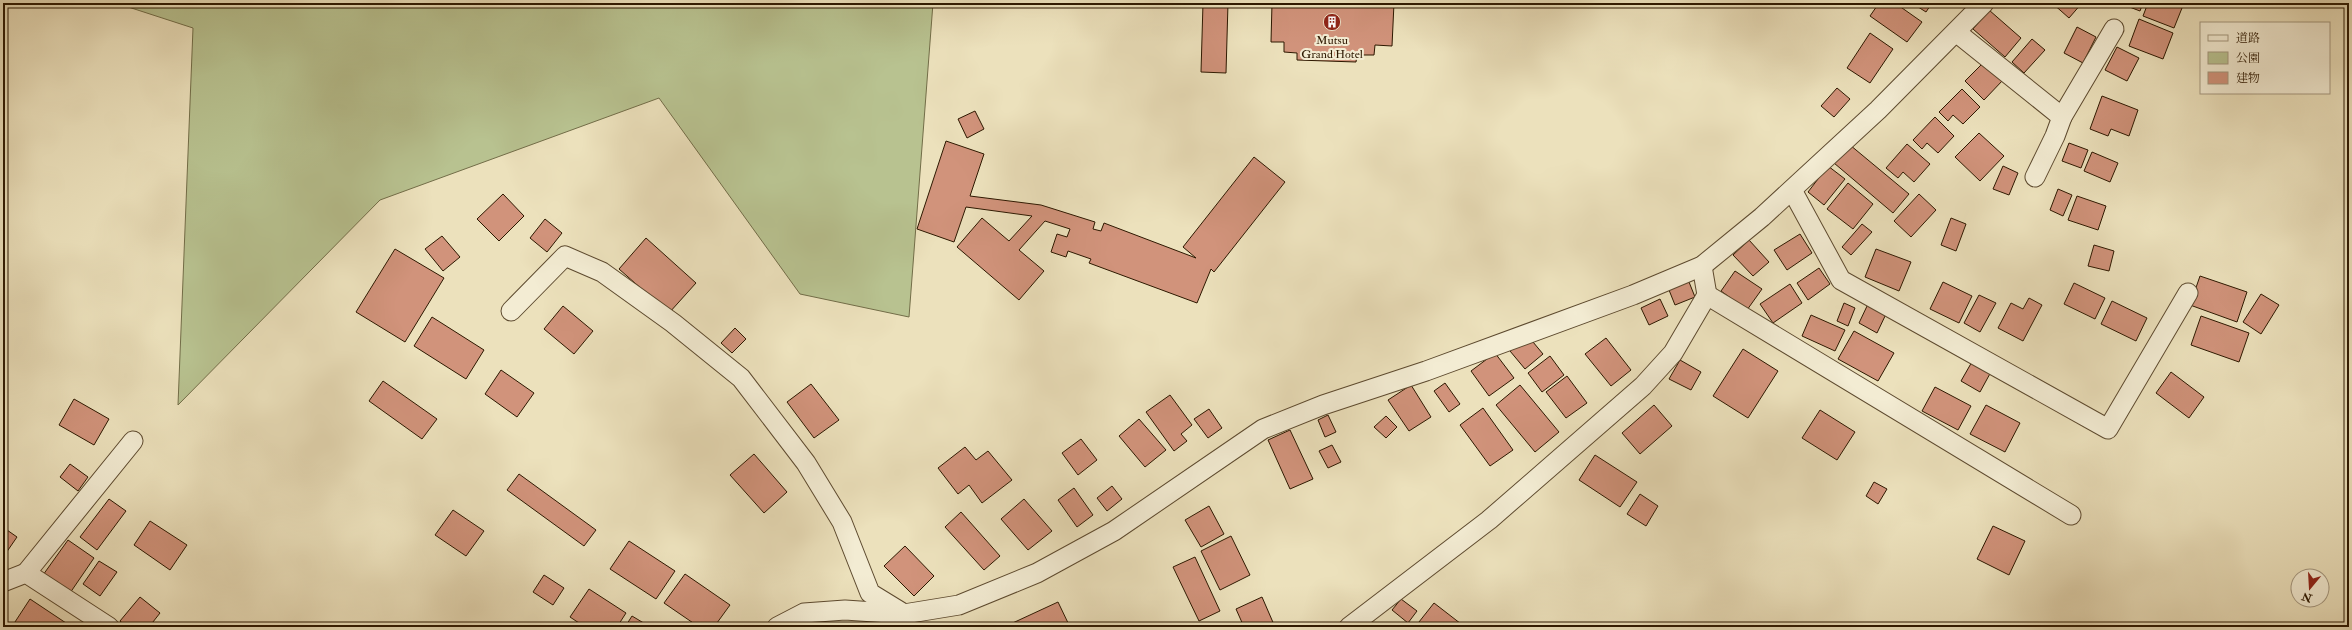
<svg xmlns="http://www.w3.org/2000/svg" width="2352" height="630" viewBox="0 0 2352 630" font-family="'IM FELL Double Pica','Noto Serif JP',serif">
  <rect width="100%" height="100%" fill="#ece1bc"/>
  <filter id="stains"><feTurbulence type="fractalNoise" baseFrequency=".005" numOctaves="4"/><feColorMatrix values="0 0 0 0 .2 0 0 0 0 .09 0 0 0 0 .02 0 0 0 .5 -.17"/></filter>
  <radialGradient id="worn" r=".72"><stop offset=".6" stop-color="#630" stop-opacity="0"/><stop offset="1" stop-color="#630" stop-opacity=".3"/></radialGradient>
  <path fill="#b8c290" stroke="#726d48" d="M116 3H933L909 317 800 294 659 98 380 200 178 405 193 28Z"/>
  <g fill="#d1937b" stroke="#2d1800">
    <path d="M1097 3H1119V7L1097 6Z"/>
    <path d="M1203 3H1228L1226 73 1201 72Z"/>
    <path d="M1272 3H1394L1392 46 1375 45 1374 55H1357L1356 62 1297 60V53L1284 52V42H1271Z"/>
    <path d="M1879 3H1895L1922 22 1907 42 1870 16Z"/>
    <path d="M1912 3H1932L1926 12Z"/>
    <path d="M2052 3H2082L2069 18Z"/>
    <path d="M2119 3H2143L2140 11Z"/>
    <path d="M2148 3H2184L2174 28 2143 16Z"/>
    <path d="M1989 10 2021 38 2005 57 1973 29Z"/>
    <path d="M2139 19 2173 33 2163 59 2129 46Z"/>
    <path d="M2077 27 2096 37 2083 63 2064 53Z"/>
    <path d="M1870 33 1893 49 1870 83 1847 68Z"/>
    <path d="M2032 39 2045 50 2024 73 2012 62Z"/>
    <path d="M2117 47 2139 58 2127 81 2105 70Z"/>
    <path d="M1984 62 2003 80 1984 100 1965 81Z"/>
    <path d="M1837 88 1850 99 1834 117 1821 106Z"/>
    <path d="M1962 89 1980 107 1963 124 1953 115 1948 121 1939 112Z"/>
    <path d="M2102 96 2138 110 2129 136 2111 129 2108 136 2090 129Z"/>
    <path d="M975 111 984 129 967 138 958 119Z"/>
    <path d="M1935 117 1954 136 1938 153 1927 143 1922 149 1913 140Z"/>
    <path d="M1979 133 2004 156 1980 181 1955 157Z"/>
    <path d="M946 141 984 154 970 196 1041 205 1095 222 1093 229 1101 231 1104 223 1196 258 1183 247 1254 157 1285 182 1214 272 1211 269 1197 303 1089 263 1091 259 1068 251 1066 257 1051 252 1057 234 1067 237 1070 229 1045 221 1019 250 1044 271 1019 300 957 247 982 218 1009 241 1032 216 966 207 954 242 917 229Z"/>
    <path d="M2069 143 2088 150 2081 168 2062 161Z"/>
    <path d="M1907 144 1930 164 1914 182 1903 172 1898 178 1886 168Z"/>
    <path d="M1850 145 1909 194 1893 213 1834 163Z"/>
    <path d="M2092 152 2118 163 2110 182 2084 171Z"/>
    <path d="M1828 166 1845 179 1824 205 1808 192Z"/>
    <path d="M2003 166 2018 173 2009 195 1993 189Z"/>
    <path d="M1848 183 1873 204 1853 229 1827 209Z"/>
    <path d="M2058 189 2072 195 2063 216 2050 210Z"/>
    <path d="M503 194 524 216 499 241 477 219Z"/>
    <path d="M1919 194 1936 210 1911 237 1894 221Z"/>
    <path d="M2077 196 2106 206 2098 230 2068 220Z"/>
    <path d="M1951 218 1966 224 1956 251 1941 245Z"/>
    <path d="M545 219 562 233 547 252 530 238Z"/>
    <path d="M1862 224 1872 232 1851 255 1842 247Z"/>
    <path d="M1800 234 1812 253 1787 270 1774 250Z"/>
    <path d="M442 236 460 257 443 271 425 249Z"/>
    <path d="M646 238 696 283 669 313 619 269Z"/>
    <path d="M1749 240 1769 262 1753 276 1733 255Z"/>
    <path d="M2094 245 2114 251 2109 271 2088 266Z"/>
    <path d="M395 249 444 278 405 342 356 312Z"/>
    <path d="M1876 249 1911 262 1899 291 1865 277Z"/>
    <path d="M1819 268 1830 284 1808 300 1797 283Z"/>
    <path d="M1735 271 1762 289 1747 310 1721 291Z"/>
    <path d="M2200 276 2247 292 2237 322 2190 305Z"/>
    <path d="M1687 277 1695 297 1675 305 1667 285Z"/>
    <path d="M1943 282 1972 296 1959 323 1930 309Z"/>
    <path d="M2074 283 2105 298 2095 319 2064 304Z"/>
    <path d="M1790 284 1802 303 1773 323 1760 304Z"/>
    <path d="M2261 294 2279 305 2261 334 2243 322Z"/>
    <path d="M1979 295 1996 303 1980 332 1964 323Z"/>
    <path d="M2029 298 2042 305 2023 341 1998 328 2011 303 2023 309Z"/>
    <path d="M1660 299 1668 316 1649 325 1641 308Z"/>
    <path d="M2112 301 2147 318 2136 341 2101 324Z"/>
    <path d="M1844 303 1855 308 1848 326 1837 321Z"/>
    <path d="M1868 304 1886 314 1877 333 1859 323Z"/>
    <path d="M563 306 593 331 574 354 544 329Z"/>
    <path d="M1811 315 1845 330 1835 351 1802 336Z"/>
    <path d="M2201 316 2249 333 2239 362 2191 345Z"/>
    <path d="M432 317 484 350 466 379 414 346Z"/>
    <path d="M735 328 746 339 732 353 721 343Z"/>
    <path d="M1854 331 1894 353 1878 381 1838 359Z"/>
    <path d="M1528 336 1543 354 1525 369 1510 351Z"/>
    <path d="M1606 338 1631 370 1611 386 1585 354Z"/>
    <path d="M1743 349 1778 371 1748 418 1713 396Z"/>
    <path d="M1495 353 1514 378 1489 396 1471 371Z"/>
    <path d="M1550 356 1564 375 1542 392 1528 373Z"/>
    <path d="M1680 360 1701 372 1691 390 1669 379Z"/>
    <path d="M1973 360 1992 370 1980 392 1961 381Z"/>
    <path d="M501 370 534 393 517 417 485 394Z"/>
    <path d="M2171 372 2204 397 2189 418 2156 393Z"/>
    <path d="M1567 376 1587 403 1566 418 1546 392Z"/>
    <path d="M383 381 437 419 422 439 369 401Z"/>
    <path d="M1445 383 1460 404 1449 412 1434 391Z"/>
    <path d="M811 384 839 420 814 438 787 402Z"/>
    <path d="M1411 385 1431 417 1409 431 1388 400Z"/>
    <path d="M1520 385 1559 432 1535 452 1496 405Z"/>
    <path d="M1935 387 1971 406 1958 430 1922 411Z"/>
    <path d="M1170 395 1192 425 1181 434 1187 441 1174 451 1146 412Z"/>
    <path d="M74 399 109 419 94 445 59 425Z"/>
    <path d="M1654 405 1672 426 1640 454 1622 433Z"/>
    <path d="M1986 405 2020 423 2005 452 1970 434Z"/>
    <path d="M1483 408 1513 450 1490 466 1460 425Z"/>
    <path d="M1209 409 1222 428 1208 438 1194 419Z"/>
    <path d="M1820 410 1855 432 1837 460 1802 438Z"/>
    <path d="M1328 415 1336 432 1325 437 1318 420Z"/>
    <path d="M1386 416 1397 427 1386 438 1374 427Z"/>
    <path d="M1139 419 1166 450 1145 467 1119 436Z"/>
    <path d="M1290 430 1313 479 1290 489 1268 440Z"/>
    <path d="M1081 439 1097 460 1078 475 1062 453Z"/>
    <path d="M1332 445 1341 462 1328 468 1319 451Z"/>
    <path d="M965 447 976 460 988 451 1012 480 982 503 969 485 958 494 938 468Z"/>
    <path d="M754 454 787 492 764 513 730 475Z"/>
    <path d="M1595 455 1637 482 1620 507 1579 480Z"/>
    <path d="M70 464 88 477 78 491 60 477Z"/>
    <path d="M519 474 596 530 584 546 507 490Z"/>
    <path d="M1874 482 1887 489 1878 504 1866 496Z"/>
    <path d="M1112 486 1122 499 1107 511 1097 498Z"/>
    <path d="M1074 488 1093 515 1077 527 1058 500Z"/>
    <path d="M1640 494 1658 506 1646 526 1627 514Z"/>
    <path d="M109 499 126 511 97 550 80 537Z"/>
    <path d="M1024 499 1052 531 1028 550 1001 519Z"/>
    <path d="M1209 506 1224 534 1201 547 1185 520Z"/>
    <path d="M453 510 484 531 466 556 435 535Z"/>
    <path d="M961 512 1000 556 984 570 945 527Z"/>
    <path d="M150 521 187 545 170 570 134 545Z"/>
    <path d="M1993 526 2025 541 2009 575 1977 559Z"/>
    <path d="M7 530 17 537 6 553 3 551V535Z"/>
    <path d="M1231 536 1250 575 1220 590 1201 551Z"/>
    <path d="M68 540 94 558 70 593 43 575Z"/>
    <path d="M629 541 675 571 656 599 610 569Z"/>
    <path d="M905 546 934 576 914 596 884 566Z"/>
    <path d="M1195 557 1220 611 1199 621 1173 567Z"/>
    <path d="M99 561 117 572 100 596 83 584Z"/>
    <path d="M685 574 730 605 714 627H699L664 603Z"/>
    <path d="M544 575 564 588 553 605 533 592Z"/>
    <path d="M589 589 626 613 617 627H585L570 617Z"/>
    <path d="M140 597 160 613 149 627H127L120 621Z"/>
    <path d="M1262 597 1275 627H1244L1236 609Z"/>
    <path d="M30 599 72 627H15L13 625Z"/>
    <path d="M1401 599 1417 611 1408 623 1392 610Z"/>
    <path d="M1058 602 1070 627H1004Z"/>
    <path d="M1434 603 1465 627H1415Z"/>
    <path d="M632 616 647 625 646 627H625Z"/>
  </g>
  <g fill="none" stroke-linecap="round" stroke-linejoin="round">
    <defs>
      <g id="minor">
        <path d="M1956 32 2062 117 2055 136 2035 177"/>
        <path d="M2062 117 2114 29"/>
        <path d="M1792 190 1841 280 2108 429 2188 293"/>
        <path d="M1707 295 2071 515"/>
        <path d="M511 311 565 256 602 272 673 323 741 378 806 463 842 522 870 593 901 612"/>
        <path d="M26 573 133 441"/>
        <path d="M3 582 26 573 109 627"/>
        <path d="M777 627 804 613 845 610 904 614 959 605 1037 573 1114 531 1263 429 1323 405 1426 371 1633 295 1702 266 1762 217 1878 110 1984 3"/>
        <path d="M1349 627 1489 520 1643 386 1673 353 1707 295 1702 266"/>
      </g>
    </defs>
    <use href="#minor" stroke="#5d4a2f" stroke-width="21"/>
    <use href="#minor" stroke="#f3ecd3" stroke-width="19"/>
  </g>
  <defs>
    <symbol id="building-disc" viewBox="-11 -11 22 22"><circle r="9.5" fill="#8f2418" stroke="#f3ecd3"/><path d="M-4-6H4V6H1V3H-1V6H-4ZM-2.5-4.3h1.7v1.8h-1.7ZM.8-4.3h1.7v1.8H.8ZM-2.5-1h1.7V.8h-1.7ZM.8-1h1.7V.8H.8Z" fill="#fff"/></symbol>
  </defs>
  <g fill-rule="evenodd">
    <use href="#building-disc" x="1322" y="12" width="20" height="20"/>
  </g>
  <g text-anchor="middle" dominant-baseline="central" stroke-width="4" stroke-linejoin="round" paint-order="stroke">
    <g font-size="12" fill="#2d1800" stroke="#f3ecd3">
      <text x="1332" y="40">Mutsu<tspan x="1332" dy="14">Grand Hotel</tspan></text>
    </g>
  </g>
  <rect width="2352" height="630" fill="none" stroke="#ece1bc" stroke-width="16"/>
  <rect x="4" y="4" width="2344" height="622" fill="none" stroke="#2d1800" stroke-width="2"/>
  <rect x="8" y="8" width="2336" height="614" fill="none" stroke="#2d1800"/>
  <rect x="2200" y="22" width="130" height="72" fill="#f3ecd3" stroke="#a4977f"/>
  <rect x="2208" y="35" width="20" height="6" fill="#f3ecd3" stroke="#a4977f"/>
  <text x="2236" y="42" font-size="12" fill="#2d1800">道路</text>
  <rect x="2208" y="52" width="20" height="12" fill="#b8c290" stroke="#a4977f"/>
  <text x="2236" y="62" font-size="12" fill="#2d1800">公園</text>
  <rect x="2208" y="72" width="20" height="12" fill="#d1937b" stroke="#a4977f"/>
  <text x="2236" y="82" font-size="12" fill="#2d1800">建物</text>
  <g transform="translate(2310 588) rotate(198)"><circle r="19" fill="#f3ecd3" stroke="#a4977f"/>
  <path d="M0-3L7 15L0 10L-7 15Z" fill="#8f2418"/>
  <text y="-6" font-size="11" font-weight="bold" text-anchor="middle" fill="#2d1800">N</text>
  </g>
  <rect width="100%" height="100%" filter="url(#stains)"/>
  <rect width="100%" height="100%" fill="url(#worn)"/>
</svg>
